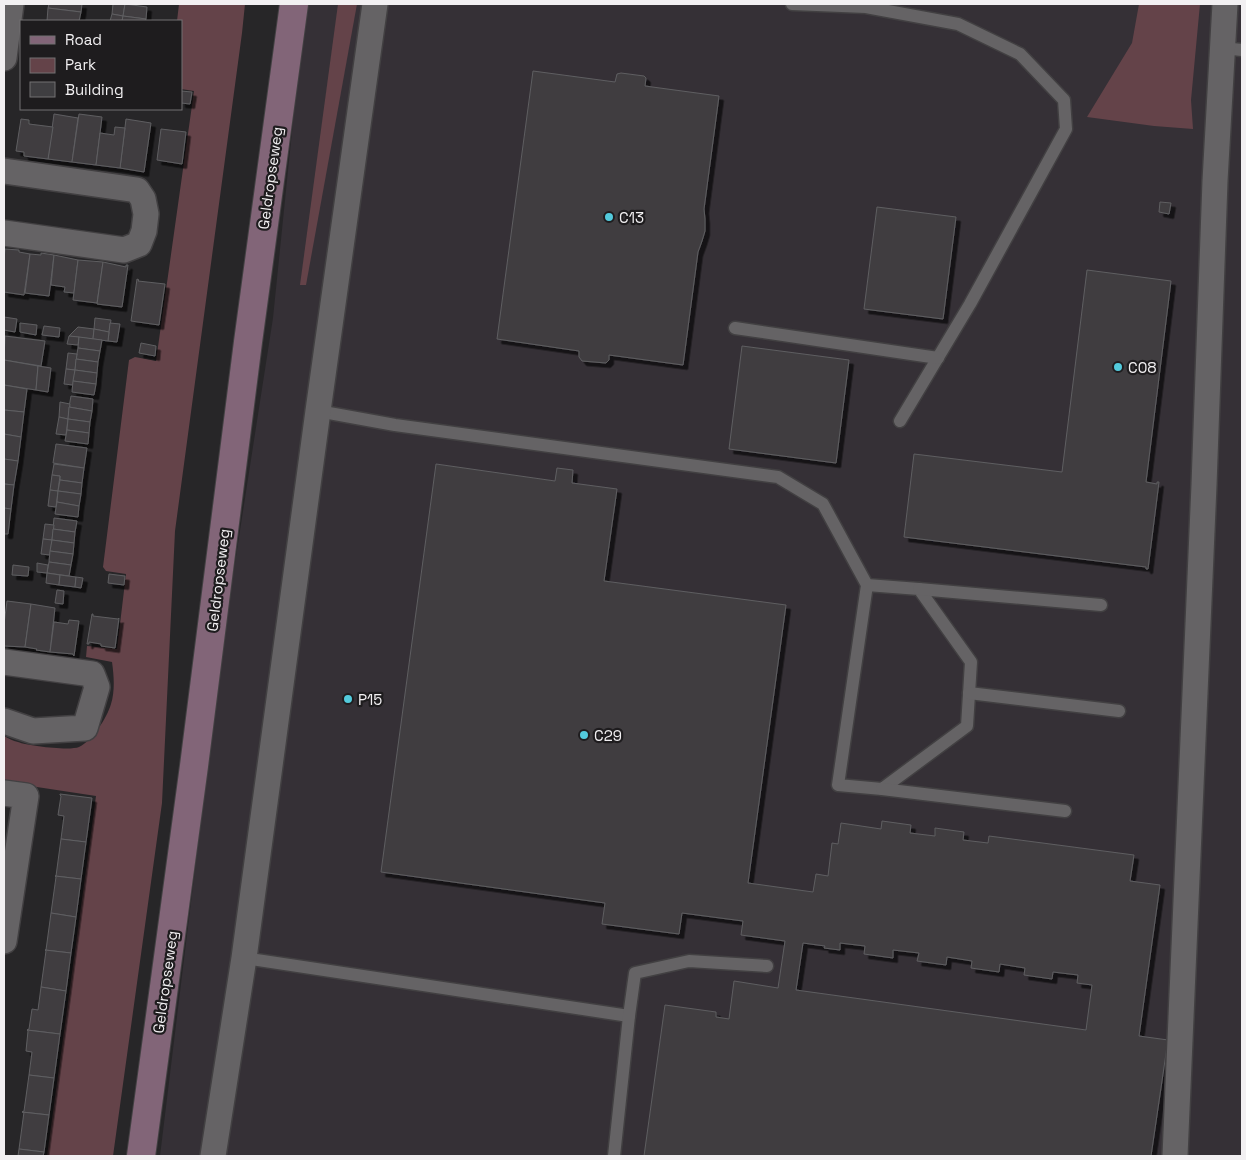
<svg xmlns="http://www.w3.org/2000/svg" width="1246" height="1160" viewBox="0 0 1246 1160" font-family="'Space Grotesk',sans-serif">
  <defs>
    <filter id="shadow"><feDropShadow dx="4.5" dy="4.5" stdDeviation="0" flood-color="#0009"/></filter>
  </defs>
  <rect width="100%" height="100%" fill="#272628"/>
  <path fill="#353036" d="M305 4H1242V1156H160L223 640 273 318Z"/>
  <g fill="#644349">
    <path d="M179 4H245L242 33 175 531 162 803 113 1156H47L96 796 4 782V736C8 738 13 741 18 742 28 746 70 751 79 747 92 741 107 718 111 704 115 691 114 676 112 662L86 657 87 646 117 649 126 574 106 571 103 567 129 360 135 357 156 361 194 91 181 89V21H177Z"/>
    <path d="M338 4H357L306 285H300Z"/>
    <path d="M1139 4H1200L1191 100 1193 129 1154 126 1087 117 1132 43Z"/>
  </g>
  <g fill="#3f3e41" stroke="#5f5e61" fill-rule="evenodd" filter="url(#shadow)">
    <path d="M49 4H82L81 12 48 8Z"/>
    <path d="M113 4H125L123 16 112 14Z"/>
    <path d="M125 4 147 7 146 19 123 16Z"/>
    <path d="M48 8 81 12 79 21H47Z"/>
    <path d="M112 14 123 16 122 21H110Z"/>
    <path d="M123 16 146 19 145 21H122Z"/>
    <path d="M533 71 615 82 617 74 621 73 644 76 646 78 645 86 719 96 704 209 705 219V231L702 241 698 252 683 365 609 355V360L606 363 582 361 579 357V351L497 339Z"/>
    <path d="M181 91 192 92 190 104 181 103Z"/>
    <path d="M54 114 78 118 72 162 48 159Z"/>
    <path d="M79 114 102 117 96 165 72 162Z"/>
    <path d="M21 119 29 120V124L53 127 48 159 24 156V152L16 151Z"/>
    <path d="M126 119 151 123 144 172 120 168Z"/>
    <path d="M115 127 125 128 120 168 96 165 100 133 114 135Z"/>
    <path d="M161 129 186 132 182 164 157 160Z"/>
    <path d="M1160 202 1171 203 1169 214 1159 212Z"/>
    <path d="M877 207 956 217 943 319 864 309Z"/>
    <path d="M5 249 19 250V252L30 254 24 295 4 292V259Z"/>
    <path d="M41 253 54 255 49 296 25 293 30 254 41 255Z"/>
    <path d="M54 255 78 260 74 293 64 292 65 287 51 285Z"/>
    <path d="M78 260 103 262 97 303 73 300Z"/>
    <path d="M103 262 126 267V265H128L122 307 97 304Z"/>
    <path d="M1087 270 1171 281 1146 482 1157 484V482H1159L1148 569H1146V567L904 537 914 454 1062 472Z"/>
    <path d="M137 279 139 280 138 281 165 284 159 325 131 321Z"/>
    <path d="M4 317 17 319 15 332 4 330Z"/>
    <path d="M95 318 111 320 109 332 94 329Z"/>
    <path d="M20 323 37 325 36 335 20 332Z"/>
    <path d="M110 323 120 324 117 342 108 341Z"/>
    <path d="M44 326 60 328 59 337 42 335Z"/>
    <path d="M78 327 94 329 93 339 69 336Z"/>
    <path d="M94 329 109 332 108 341 93 339Z"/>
    <path d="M5 336 45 341 41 366 4 360Z"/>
    <path d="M69 336 79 337 78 345 67 344Z"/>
    <path d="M79 337 102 340 100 351 78 348Z"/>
    <path d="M141 343 156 346 155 356 139 353Z"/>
    <path d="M742 346 849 360 836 463 729 449Z"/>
    <path d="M78 348 100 351 98 362 76 359Z"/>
    <path d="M68 353 77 354 75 370 66 369Z"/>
    <path d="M76 359 98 362 97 373 75 370Z"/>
    <path d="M4 360 38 366 36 390 4 385Z"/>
    <path d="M38 366 51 368 48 392 36 390Z"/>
    <path d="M66 369 75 370 73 385 64 384Z"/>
    <path d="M75 370 97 373 96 384 73 381Z"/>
    <path d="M73 381 96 384 94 395 72 392Z"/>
    <path d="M4 385 27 389 24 412 4 410Z"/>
    <path d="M71 396 93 399 92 411 69 407Z"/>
    <path d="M60 402 70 404 68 419 59 417Z"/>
    <path d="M69 407 92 411 90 422 68 419Z"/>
    <path d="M4 410 24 412 21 437 4 434Z"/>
    <path d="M59 417 68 419 66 435 56 434Z"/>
    <path d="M68 419 90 422 89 433 67 430Z"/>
    <path d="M67 430 89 433 88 444 65 441Z"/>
    <path d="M4 434 21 437 18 461 4 459Z"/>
    <path d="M56 444 87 448 84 468 53 463Z"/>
    <path d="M4 459 18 461 14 485 4 484Z"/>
    <path d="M54 464 84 468 82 483 60 480V476L52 475Z"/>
    <path d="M436 464 555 481 557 468 573 470 572 483 617 489 604 581 786 605 748 883 813 892 816 874 828 876 832 843 838 844 841 823 881 829 882 821 911 825 910 833 935 836V828L964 832 963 840 988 843 989 836 1134 855 1130 881 1160 885 1139 1036 1168 1040 1151 1156H644L665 1005 716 1012V1017L729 1019 734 981 778 988 785 941 741 935 743 921 682 913 679 934 602 924 605 903 381 872ZM803 943 825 946 824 948 840 950V943L865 946 864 954 893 958V950L919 953 917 961 946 965 947 957 966 960 972 961 971 968 999 972 1000 964 1025 968 1024 975 1052 979 1053 972 1078 975 1077 983 1092 985 1086 1030 796 990Z"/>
    <path d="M52 475 60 476 58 491 50 490Z"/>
    <path d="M60 480 82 483 81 494 58 491Z"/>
    <path d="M4 484 14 485 11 509 4 508Z"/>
    <path d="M50 490 58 491 56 507 48 506Z"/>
    <path d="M58 491 81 494 79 506 57 502Z"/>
    <path d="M57 502 79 506 78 517 55 514Z"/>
    <path d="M4 508 11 509 8 534H4Z"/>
    <path d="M54 518 77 521 75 532 53 529Z"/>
    <path d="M45 524 54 525 52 540 43 539Z"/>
    <path d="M53 529 75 532 74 543 52 540Z"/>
    <path d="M43 539 52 540 50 555 41 554Z"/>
    <path d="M52 540 74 543 73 554 50 551Z"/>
    <path d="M50 551 73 554 71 565 49 562Z"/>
    <path d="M49 562 71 565 69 576 47 573Z"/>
    <path d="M37 563 48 565 47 573 37 572Z"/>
    <path d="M13 565 29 567 28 576 12 575Z"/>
    <path d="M47 573 60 575 59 585 46 583Z"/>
    <path d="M109 574 125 576 124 585 108 583Z"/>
    <path d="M60 575 76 577 75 587 59 585Z"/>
    <path d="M76 577 83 578 81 588 75 587Z"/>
    <path d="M57 590 64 591 63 604 55 603Z"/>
    <path d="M7 601 31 604 25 647 4 646V624Z"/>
    <path d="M31 604 55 608 50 652 36 650 37 649 25 647Z"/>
    <path d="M92 614H93V616L118 619 119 618 115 648 101 646V644L89 642V644H87Z"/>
    <path d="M69 620 79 621 74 656 73 655V654L50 652 54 622 68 624Z"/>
    <path d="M60 794 92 798 86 842 61 839 64 816 58 815 61 796 60 795Z"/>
    <path d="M61 839 86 842 81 879 55 876H56Z"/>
    <path d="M55 876 81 879 76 917 51 913 56 877Z"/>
    <path d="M51 913 76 917 71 953 45 950H46Z"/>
    <path d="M45 950 71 953 66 991 41 987 46 951Z"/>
    <path d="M41 987 66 991 60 1034 27 1030 29 1029 32 1009 38 1010Z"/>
    <path d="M27 1030 60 1034 54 1078 29 1075 32 1052 26 1051 28 1031Z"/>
    <path d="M29 1075 54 1078 49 1115 22 1112 24 1111Z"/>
    <path d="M22 1112 49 1115 44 1152 19 1149 24 1112Z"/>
    <path d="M19 1149 44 1152 43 1156H18Z"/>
  </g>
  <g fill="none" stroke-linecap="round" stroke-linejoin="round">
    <defs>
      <g id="service">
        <path d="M792 4 866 7 958 24 1020 54 1064 100 1066 129 970 304 900 421"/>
        <path d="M1222 48 1242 50"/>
        <path d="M735 328 938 358"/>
        <path d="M318 411 395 425 778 477 823 504 867 585 838 785 882 789 967 726 971 662 919 589 867 585"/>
        <path d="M919 589 1101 605"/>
        <path d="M969 693 1119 711"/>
        <path d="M882 789 1065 811"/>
        <path d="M244 958 629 1016"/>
        <path d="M614 1156 629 1016 635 973 689 961 767 966"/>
      </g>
      <g id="minor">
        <path d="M4 58 11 4"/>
        <path d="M4 171 137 190 143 199 146 214 144 231 139 244 124 250 4 233"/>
        <path d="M4 662 92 674 97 687 85 728 33 731 4 721"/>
        <path d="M4 793 26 796 4 941"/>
        <path d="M213 1156 244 958 318 411 375 4"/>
        <path d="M1175 1156 1204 485 1215 181 1225 4"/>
      </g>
      <path id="secondary" d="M141 1156 194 766 248 342 294 4"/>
    </defs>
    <use href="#service" stroke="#424042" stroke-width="15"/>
    <use href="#minor" stroke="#424042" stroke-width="28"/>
    <use href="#secondary" stroke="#424042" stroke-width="30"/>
    <use href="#service" stroke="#656365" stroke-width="12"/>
    <use href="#minor" stroke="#656365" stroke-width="25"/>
    <use href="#secondary" stroke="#826578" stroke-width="28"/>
  </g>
  <g fill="#53cadc" stroke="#1e1c1e" stroke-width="2">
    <circle cx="609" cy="217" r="5"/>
    <circle cx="1118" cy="367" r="5"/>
    <circle cx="348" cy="699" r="5"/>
    <circle cx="584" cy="735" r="5"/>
  </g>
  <g text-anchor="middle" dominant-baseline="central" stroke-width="4.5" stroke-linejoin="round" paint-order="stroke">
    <g font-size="15" fill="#f2f0f2" stroke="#1e1c1e">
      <text transform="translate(270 178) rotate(-82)">Geldropseweg</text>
      <text transform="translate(218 580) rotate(-83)">Geldropseweg</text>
      <text transform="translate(165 982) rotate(-82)">Geldropseweg</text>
    </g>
    <g font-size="15" fill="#f2f0f2" stroke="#1e1c1e" text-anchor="start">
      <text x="619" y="217">C13</text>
      <text x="1128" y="367">C08</text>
      <text x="358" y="699">P15</text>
      <text x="594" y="735">C29</text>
    </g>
  </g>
  <rect width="1246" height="1160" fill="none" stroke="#f2f0f2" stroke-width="10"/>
  <rect x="20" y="20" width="162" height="90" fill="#1e1c1e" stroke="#737173"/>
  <rect x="30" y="36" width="25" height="8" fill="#826578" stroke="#737173"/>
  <text x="65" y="45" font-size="15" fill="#f2f0f2">Road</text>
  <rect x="30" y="58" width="25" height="15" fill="#644349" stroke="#737173"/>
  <text x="65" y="70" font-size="15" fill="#f2f0f2">Park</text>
  <rect x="30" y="82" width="25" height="15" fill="#3f3e41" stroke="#737173"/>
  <text x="65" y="95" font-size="15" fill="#f2f0f2">Building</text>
</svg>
